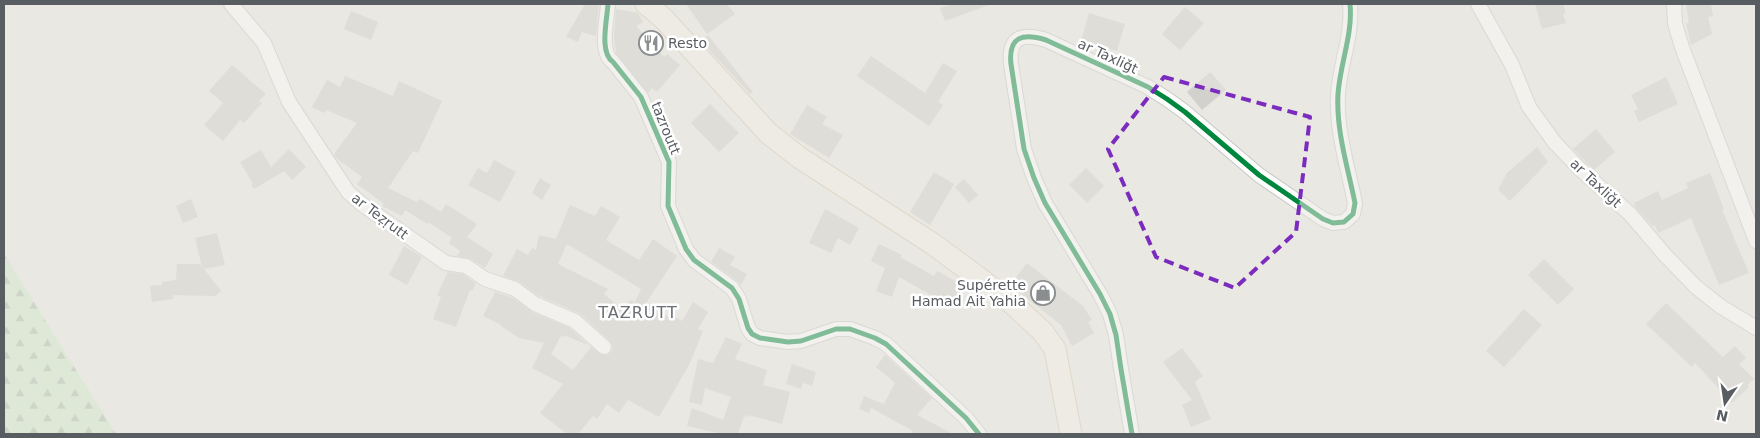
<svg xmlns="http://www.w3.org/2000/svg" width="1760" height="438" viewBox="0 0 1760 438" font-family="'DejaVu Sans',sans-serif">
  <defs>
    <pattern id="forest-firs" width="22" height="20" patternUnits="userSpaceOnUse" patternTransform="scale(1.25)"><rect width="22" height="20" fill="#d1e8cb"/><path d="M5 1l3.5 6h-7zM16 11l3.5 6h-7z" fill="#acbfa8"/></pattern>
  </defs>
  <rect width="100%" height="100%" fill="#eae8e2"/>
  <path fill="url(#forest-firs)" d="M4 254 116 434H4Z"/>
  <g fill="#d2d1cd" fill-rule="evenodd">
    <path d="M585 4H599L596 36 582 32 578 42 566 37Z"/>
    <path d="M686 4H727L735 14 707 34Z"/>
    <path d="M952 4H989V5L945 21 940 8Z"/>
    <path d="M1535 4H1563L1566 13 1563 14 1566 23 1542 29Z"/>
    <path d="M1686 4H1711L1713 16 1708 17 1712 34 1691 45 1686 23H1689Z"/>
    <path d="M1185 7 1204 23 1180 50 1162 34Z"/>
    <path d="M616 9 638 13 643 22 636 26 664 57 667 54 680 65 657 92 652 88 648 93 616 53 614 36Z"/>
    <path d="M351 11 378 22 371 40 344 29Z"/>
    <path d="M1089 13 1125 24 1117 51 1081 41Z"/>
    <path d="M708 35 753 92 750 94 701 41Z"/>
    <path d="M871 56 925 93 943 63 957 71 938 102 943 105 929 126 857 76Z"/>
    <path d="M232 65 266 94 259 101 262 103 244 123 240 120 223 141 204 125 223 103 209 91Z"/>
    <path d="M1210 72 1226 90 1202 110 1187 92Z"/>
    <path d="M345 76 393 96 399 81 442 101 418 153 413 151 388 188 417 202 420 199 441 212 446 204 477 224 467 237 493 254 485 268 471 259 457 256 460 251 449 243 452 238 428 222 427 224 405 210 402 216 382 206 383 203 357 184 362 177 336 158 334 154 357 123 326 110 324 113 312 107 327 80 340 87Z"/>
    <path d="M1666 77 1678 104 1639 122 1634 111 1638 109 1631 95Z"/>
    <path d="M710 104 739 133 719 152 691 123Z"/>
    <path d="M807 105 827 117 822 124 843 135 829 158 790 134Z"/>
    <path d="M1596 129 1615 152 1594 170 1573 149Z"/>
    <path d="M1537 147 1548 162 1510 201 1498 190 1507 173Z"/>
    <path d="M289 149 306 167 292 180 284 171 254 189 251 185 253 184 240 162 261 150 271 167Z"/>
    <path d="M494 160 516 172 500 202 468 185 478 168 487 173Z"/>
    <path d="M1086 168 1104 186 1087 203 1069 185Z"/>
    <path d="M934 172 954 184 930 225 910 212Z"/>
    <path d="M1710 173 1724 209 1722 210 1749 273 1719 285 1691 218 1658 233 1655 225 1652 226 1636 208 1634 203 1658 191 1662 200 1688 188 1686 183Z"/>
    <path d="M540 178 551 185 542 200 532 193Z"/>
    <path d="M964 179 978 195 969 203 955 187Z"/>
    <path d="M191 199 198 217 183 223 176 206Z"/>
    <path d="M570 205 595 216 601 206 620 217 606 240 639 260 653 239 677 256 646 303 672 319 674 316 682 321 693 302 708 312 698 329 703 331 690 363 659 417 628 400 619 413 607 404 597 419 593 416 578 434H567L540 413 563 384 532 368 544 343 519 338 501 326V325L483 316 495 292 511 297 532 312 570 328 588 345 564 335V337L561 336 551 354 573 370 591 347 602 355H607L611 352 613 348 610 341 581 314 539 296 520 282 503 276 517 249 528 255 532 248 536 250 539 235 556 239ZM567 244 641 289 635 302 630 300 622 309 604 294 608 289 558 264Z"/>
    <path d="M825 209 859 228 850 245 838 238 831 253 809 243Z"/>
    <path d="M217 233 225 265 204 269 221 291 215 296 173 295V299L152 302 150 286 162 285V282L176 280 177 264H200L202 267 195 238Z"/>
    <path d="M879 244 902 255 900 257 934 276 937 271 963 285 952 307 899 277 892 297 876 291 885 268 871 261Z"/>
    <path d="M404 246 422 257 407 285 389 275Z"/>
    <path d="M719 248 735 257 730 265 747 274 741 285 737 281 711 262Z"/>
    <path d="M1544 259 1574 289 1558 305 1528 275Z"/>
    <path d="M1027 263 1083 306 1092 320 1088 322 1094 333 1072 346 1061 325 1010 285Z"/>
    <path d="M448 272 463 274 476 284 472 291 470 290 456 327 433 319 441 297 437 295Z"/>
    <path d="M1666 303 1723 357 1735 346 1746 358 1739 364 1754 379 1747 385 1749 387 1732 403 1695 363 1692 367 1646 324Z"/>
    <path d="M1524 309 1542 325 1504 367 1486 351Z"/>
    <path d="M726 337 742 344 735 359 767 370 763 385 790 392 782 424 748 415V417L744 416 738 434H722L687 426 692 408 723 420 731 397 705 388 702 405 689 402 698 359 713 363Z"/>
    <path d="M1182 348 1203 376 1195 382 1211 419 1191 427 1182 405 1192 400 1163 362Z"/>
    <path d="M885 355 932 398 917 415 953 434H911L913 431 871 408 869 413 859 409 864 396 884 404 895 383 876 367Z"/>
    <path d="M792 364 816 372 812 386 803 383 801 389 786 384Z"/>
  </g>
  <g fill="none" stroke-linecap="round" stroke-linejoin="round">
    <defs>
      <g id="minor">
        <path d="M231 4 264 43 289 102 348 192 363 205 446 263 466 266 485 279 515 289 535 304 575 321 604 347"/>
        <path d="M608 4C607 20 599 53 613 62L641 97 669 162 668 206 686 249 694 260 732 288 739 299 748 328 752 334 760 338 788 342 801 341 836 329H850L875 338 886 344 966 418 979 434"/>
        <path d="M1478 4 1512 65 1529 107 1555 143 1579 168 1630 214 1665 255 1696 287 1720 306 1756 328"/>
        <path d="M1674 4 1675 24 1683 50 1756 241"/>
        <path d="M1132 434 1121 369 1116 335 1110 314 1100 294 1045 203 1034 178 1024 149 1011 64C1008 36 1023 33 1046 40L1148 87 1167 99 1185 112 1259 175 1323 219 1333 223 1344 222 1353 214 1355 203C1348 168 1336 131 1338 94 1340 64 1353 34 1350 4"/>
      </g>
      <path id="primary" d="M646 4 664 19 768 133 800 158 933 244 1006 298 1042 331 1055 349 1071 434"/>
    </defs>
    <use href="#minor" stroke="#c7c7c7" stroke-width="16"/>
    <use href="#primary" stroke="#d5c7ad" stroke-width="23"/>
    <use href="#minor" stroke="#fcfcfb" stroke-width="14"/>
    <use href="#primary" stroke="#f2efe5" stroke-width="21"/>
    <defs>
      <g id="cycleway">
        <path d="M608 4C607 20 599 53 613 62L641 97 669 162 668 206 686 249 694 260 732 288 739 299 748 328 752 334 760 338 788 342 801 341 836 329H850L875 338 886 344 966 418 979 434"/>
        <path d="M1132 434 1121 369 1116 335 1110 314 1100 294 1045 203 1034 178 1024 149 1011 64C1008 36 1023 33 1046 40L1148 87 1167 99 1185 112 1259 175 1323 219 1333 223 1344 222 1353 214 1355 203C1348 168 1336 131 1338 94 1340 64 1353 34 1350 4"/>
      </g>
    </defs>
    <use href="#cycleway" stroke="#fff" stroke-width="8"/>
    <use href="#cycleway" stroke="#00873e" stroke-width="5"/>
  </g>
  <path d="M0 0H1760V438H0ZM1164 77 1310 117 1296 232 1235 288 1156 257 1108 149Z" fill="#eae8e2" fill-opacity=".55" fill-rule="evenodd"/>
  <path fill="none" stroke="#7b2cbf" stroke-width="4" stroke-dasharray="10 6" stroke-linejoin="round" d="M1164 77 1310 117 1296 232 1235 288 1156 257 1108 149Z"/>
  <defs>
    <symbol id="restaurant-ring" viewBox="-11 -11 22 22"><circle r="9.5" fill="#fff" stroke="#8b8e8f" stroke-width="1.5"/><path d="M-5-6h1v4h1v-4h1v4h1v-4h1v5L-1.5 .5V6h-2V.5L-5-1ZM5-6V6H3V1.5H1.5Q1.5-4 5-6Z" fill="#8b8e8f"/></symbol>
    <symbol id="shop-ring" viewBox="-11 -11 22 22"><circle r="9.5" fill="#fff" stroke="#8b8e8f" stroke-width="1.5"/><path d="M-5-2.5h2.3a2.7 3.5 0 0 1 5.4 0H5L5.5 6h-11ZM-1.5-2.5h3a1.5 2.3 0 0 0-3 0Z" fill="#8b8e8f"/></symbol>
  </defs>
  <g fill-rule="evenodd">
    <use href="#restaurant-ring" x="637" y="29" width="28" height="28"/>
    <use href="#shop-ring" x="1029" y="279" width="28" height="28"/>
  </g>
  <g text-anchor="middle" dominant-baseline="central" stroke-width="5" stroke-linejoin="round" paint-order="stroke">
    <g font-size="14" fill="#585d62" stroke="#fff" text-anchor="start">
      <text x="668" y="43">Resto</text>
      <text x="1026" y="285" text-anchor="end">Supérette<tspan x="1026" dy="16">Hamad Ait Yahia</tspan></text>
    </g>
    <g font-size="14" fill="#585d62" stroke="#fff">
      <text transform="translate(1108 56) rotate(25)">ar Taxliǧt</text>
      <text transform="translate(666 128) rotate(68)">tazroutt</text>
      <text transform="translate(1596 183) rotate(43)">ar Taxliǧt</text>
      <text transform="translate(380 216) rotate(37)">ar Teẓṛutt</text>
    </g>
    <g font-size="16" letter-spacing="1" fill="#696f74" stroke="#fff">
      <text x="638" y="312">TAZRUTT</text>
    </g>
  </g>
  <rect width="1760" height="438" fill="none" stroke="#585d62" stroke-width="10"/>
  <g transform="translate(1725 403) rotate(193)" stroke="#ffffff" stroke-width="4" paint-order="stroke">
  <path d="M0-4L9 19L0 12L-9 19Z" fill="#585d62"/>
  <text y="-8" font-size="14" font-weight="bold" text-anchor="middle" fill="#585d62">N</text>
  </g>
</svg>
